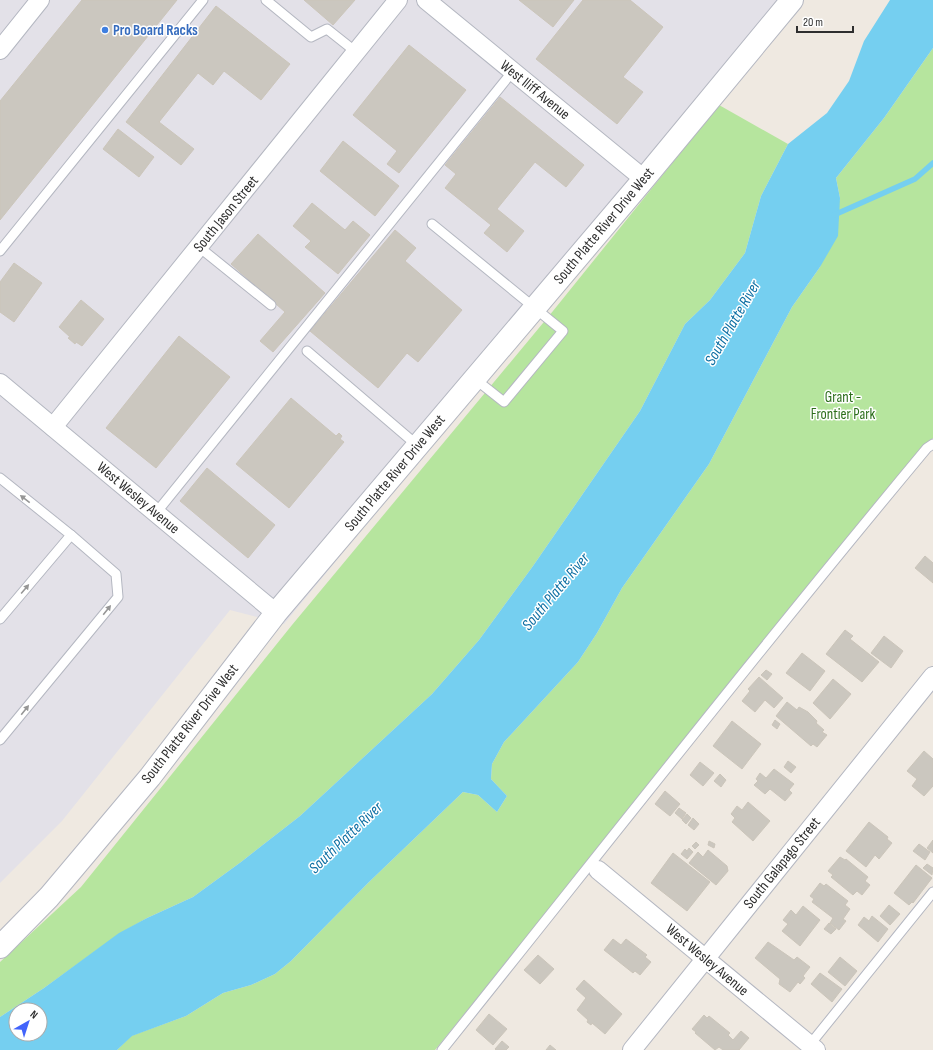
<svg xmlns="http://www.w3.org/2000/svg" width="933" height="1050" viewBox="0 0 933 1050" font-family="'Sofia Sans Condensed',sans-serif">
  <rect width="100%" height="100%" fill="#efe9e1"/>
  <path fill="#e3e1e8" d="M0 0H799L284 624 230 610 62 821 0 883Z"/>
  <g fill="#b6e59e">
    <path d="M933 48V438L435 1050H117L131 1036 186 1016 223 993 251 985 275 974 291 961 369 882 463 792 478 795 497 812 507 796 491 779 492 764 504 742 578 662 597 633 622 588 709 464 792 307 820 267 840 198 836 178 884 118Z"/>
    <path d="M719 105 788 144 761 196 745 253 710 300 685 324 640 411 533 566 479 640 432 694 300 816 241 862 193 897 147 918 119 934 44 988 0 1017V962L81 887 292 625 553 311Z"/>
  </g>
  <path fill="#75cff0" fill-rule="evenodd" d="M890 0H933V48L884 118 836 178 840 198 838 236 820 267 792 307 709 464 622 588 597 633 578 662 504 742 492 764 491 779 507 796 497 812 478 795 463 792 369 882 291 961 275 974 251 985 223 993 186 1016 132 1036 117 1050H0V1017L44 988 119 933 147 918 193 897 241 862 300 816 432 694 479 640 533 566 640 411 685 324 710 300 745 253 761 196 788 144 827 113 849 81 864 41ZM16 1010H40V1034H16Z"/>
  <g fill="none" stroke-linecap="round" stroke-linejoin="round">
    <path stroke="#75cff0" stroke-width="5.5" d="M834 215 915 179 933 163"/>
  </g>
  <g fill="#cbc7bf" stroke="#cbc5ba">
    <path d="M82 0H177L0 220V101Z"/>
    <path d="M304 0H355L333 25Z"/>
    <path d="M519 0H574L553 27Z"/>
    <path d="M583 0H630L663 27 623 77 643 92 617 124 536 59Z"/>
    <path d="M216 6 290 64 261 100 224 71 213 85 198 73 159 122 194 149 181 165 126 122Z"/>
    <path d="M409 45 466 90 399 173 387 164 397 151 353 115Z"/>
    <path d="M500 97 584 165 566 187 535 162 497 209 524 231 507 252 484 233 491 225 445 188 456 174 445 165Z"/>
    <path d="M118 129 154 157 139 177 103 149Z"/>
    <path d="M343 141 399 186 375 216 320 171Z"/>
    <path d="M312 203 345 230 353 221 370 235 338 274 305 247 311 241 293 226Z"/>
    <path d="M395 230 416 248 405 261 462 310 418 362 407 353 378 388 310 331Z"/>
    <path d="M258 234 325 293 273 352 260 341 285 312 231 264Z"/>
    <path d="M14 263 42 283 14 322 0 312V282Z"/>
    <path d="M81 300 104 319 82 346 76 342 75 344 68 338 70 337 59 327Z"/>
    <path d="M179 336 230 377 156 468 106 428Z"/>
    <path d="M291 398 336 436 339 433 342 436 340 439 344 442 289 508 236 464Z"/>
    <path d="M207 468 275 525 248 558 180 501Z"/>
    <path d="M925 556 933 563V583L915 568Z"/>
    <path d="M845 630 853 636 850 639 879 662 862 682 826 654Z"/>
    <path d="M884 636 903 651 891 668 871 653Z"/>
    <path d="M802 653 825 671 810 691 786 673Z"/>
    <path d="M766 670 772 674 767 680 761 675Z"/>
    <path d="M759 677 783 698 774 708 765 700 755 712 742 701 750 691 748 689Z"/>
    <path d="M833 679 851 694 830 719 813 703Z"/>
    <path d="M787 702 797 710 799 707 808 712 817 721 816 723 824 730 822 732 827 735 817 747 813 744 811 746 776 716Z"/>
    <path d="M775 720 780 724 777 729 772 725Z"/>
    <path d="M732 721 761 744 742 769 713 746Z"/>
    <path d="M924 751 933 759V786L924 796 912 786 917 779 907 771Z"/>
    <path d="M788 761 796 767 791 773 784 767Z"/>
    <path d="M700 762 714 773 703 786 690 775Z"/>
    <path d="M774 769 794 784 789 790 792 793 785 801 770 789 765 794 754 785 758 781 756 779 760 773 766 778Z"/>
    <path d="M720 774 726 780 721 787 714 781Z"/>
    <path d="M665 791 680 804 670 816 655 804Z"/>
    <path d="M748 802 770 821 753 841 732 822 735 818 731 814 737 806 742 810Z"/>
    <path d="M679 808 686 813 682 819 675 813Z"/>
    <path d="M687 814 691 818 686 824 682 820Z"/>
    <path d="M693 818 699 824 694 830 688 825Z"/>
    <path d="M869 822 888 837 887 839 892 843 879 859 875 855 866 867 846 851Z"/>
    <path d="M933 840V853L927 848Z"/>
    <path d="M709 841 715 844 714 848 708 845Z"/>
    <path d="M696 842 699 845 695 849 692 846Z"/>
    <path d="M919 844 930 852 925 860 913 851Z"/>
    <path d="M689 848 693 852 687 859 681 854 685 849 687 851Z"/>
    <path d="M708 850 727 866 728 871 716 885 689 863 698 852 703 857Z"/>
    <path d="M673 853 710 882 687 911 651 883Z"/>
    <path d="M840 857 845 860 846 859 868 877 865 881 870 885 862 895 857 891 853 895 831 877 833 875 828 871Z"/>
    <path d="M927 864 933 868 932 875 923 868Z"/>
    <path d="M916 865 932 878 913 903 912 902 909 905 894 893Z"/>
    <path d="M820 883 824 886 826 884 848 901 845 905 850 909 843 919 846 921 839 930 830 923 833 918 812 902 814 899 810 896Z"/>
    <path d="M889 905 900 914 890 925 880 916Z"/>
    <path d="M803 906 820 920 800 946 782 931 788 924 783 920 791 910 796 915Z"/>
    <path d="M872 916 888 929 878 942 858 925 864 917 869 921Z"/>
    <path d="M829 923 836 929 831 934 824 929Z"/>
    <path d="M613 939 621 945 626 939 647 955 645 957 651 962 640 975 635 971 633 973 604 950Z"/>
    <path d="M768 942 794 960 797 957 810 967 803 976 805 978 800 984 798 982 790 992 779 984 780 979 755 958Z"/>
    <path d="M538 955 554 969 540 984 524 970Z"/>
    <path d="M840 957 857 971 845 986 828 972Z"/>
    <path d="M820 973 842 989 832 1002 811 984Z"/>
    <path d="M584 980 622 1014 605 1034 592 1023 591 1025 587 1022 588 1020 577 1010 586 998 576 989Z"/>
    <path d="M489 1014 507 1029 493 1045 476 1030Z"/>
    <path d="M704 1015 707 1018 709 1016 730 1033 728 1035 733 1040 741 1031 749 1038 739 1050H723L719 1047 715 1050 695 1033 696 1032 692 1029Z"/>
    <path d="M502 1041 509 1047 506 1050H496L495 1049Z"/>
    <path d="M550 1045 556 1050H546Z"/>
  </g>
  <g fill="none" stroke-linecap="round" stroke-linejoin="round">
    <defs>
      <g id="lane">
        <path d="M266 0 311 37 327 29 356 52"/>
        <path d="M432 224 563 331 504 402 475 379"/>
        <path d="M199 247 271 305"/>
        <path d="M0 251 203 0"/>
        <path d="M307 351 418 446"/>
        <path d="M0 478 71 535 0 619"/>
        <path d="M156 513 513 71"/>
        <path d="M0 740 118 597 116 574 71 535"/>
        <path d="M808 1047 933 892"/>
        <path d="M442 1050C603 849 762 646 927 448L933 444"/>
      </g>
      <g id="street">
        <path d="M426 0 644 179"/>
        <path d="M0 50 40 0"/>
        <path d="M0 383 276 613"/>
        <path d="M53 427 398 0"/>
        <path d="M598 870 816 1050"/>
        <path d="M632 1050 933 676"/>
      </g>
      <path id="secondary" d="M0 947 49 897 150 777 276 613 644 179 792 0"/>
    </defs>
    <use href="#lane" stroke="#b4b7c1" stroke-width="11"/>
    <use href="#street" stroke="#b4b7c1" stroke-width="20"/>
    <use href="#secondary" stroke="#b4b7c1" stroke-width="24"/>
    <use href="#lane" stroke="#fff" stroke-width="9"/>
    <use href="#street" stroke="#fff" stroke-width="18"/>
    <use href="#secondary" stroke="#fff" stroke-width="22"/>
  </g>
  <defs><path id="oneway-solid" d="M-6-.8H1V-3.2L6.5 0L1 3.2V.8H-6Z"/></defs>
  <g fill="#969696">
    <use href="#oneway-solid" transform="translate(25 499) rotate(-142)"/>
    <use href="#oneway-solid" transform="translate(25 589) rotate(-50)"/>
    <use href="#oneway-solid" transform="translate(107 610) rotate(-51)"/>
    <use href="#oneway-solid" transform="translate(25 710) rotate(-51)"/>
  </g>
  <circle fill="#3f7fe0" stroke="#fff" stroke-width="1.5" cx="105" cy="30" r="4"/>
  <g text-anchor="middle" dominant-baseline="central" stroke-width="3" stroke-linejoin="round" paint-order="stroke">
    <g font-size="15" font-weight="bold" fill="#366cbe" stroke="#fff" text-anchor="start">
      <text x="113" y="30">Pro Board Racks</text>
    </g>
    <g font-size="15" fill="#2e2e2e" stroke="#fff">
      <text transform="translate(535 90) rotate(39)">West Iliff Avenue</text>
      <text transform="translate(226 214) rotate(-51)">South Jason Street</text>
      <text transform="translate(604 226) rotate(-50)">South Platte River Drive West</text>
      <text transform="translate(395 473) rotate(-50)">South Platte River Drive West</text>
      <text transform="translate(138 498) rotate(40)">West Wesley Avenue</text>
      <text transform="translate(190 724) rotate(-52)">South Platte River Drive West</text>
      <text transform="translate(782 863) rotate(-51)">South Galapago Street</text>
      <text transform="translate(707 960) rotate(40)">West Wesley Avenue</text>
    </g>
    <g font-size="15" fill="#2c6e1b" stroke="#fff">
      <text x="843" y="397">Grant -<tspan x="843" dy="17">Frontier Park</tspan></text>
    </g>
    <g font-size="16" font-style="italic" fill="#0d6fa3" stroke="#fff">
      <text transform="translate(733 323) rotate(-60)">South Platte River</text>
      <text transform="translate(556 592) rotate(-50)">South Platte River</text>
      <text transform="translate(346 838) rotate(-44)">South Platte River</text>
    </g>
  </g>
  <g transform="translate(28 1022) rotate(39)"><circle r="19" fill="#ffffff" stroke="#ababab"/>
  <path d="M0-3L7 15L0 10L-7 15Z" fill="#4264fb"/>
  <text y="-6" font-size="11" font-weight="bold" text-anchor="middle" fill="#2e2e2e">N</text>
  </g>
  <path d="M797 26v6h56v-6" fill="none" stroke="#2e2e2e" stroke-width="2"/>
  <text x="803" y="26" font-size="12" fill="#2e2e2e" stroke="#ffffff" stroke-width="3" paint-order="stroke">20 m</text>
</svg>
